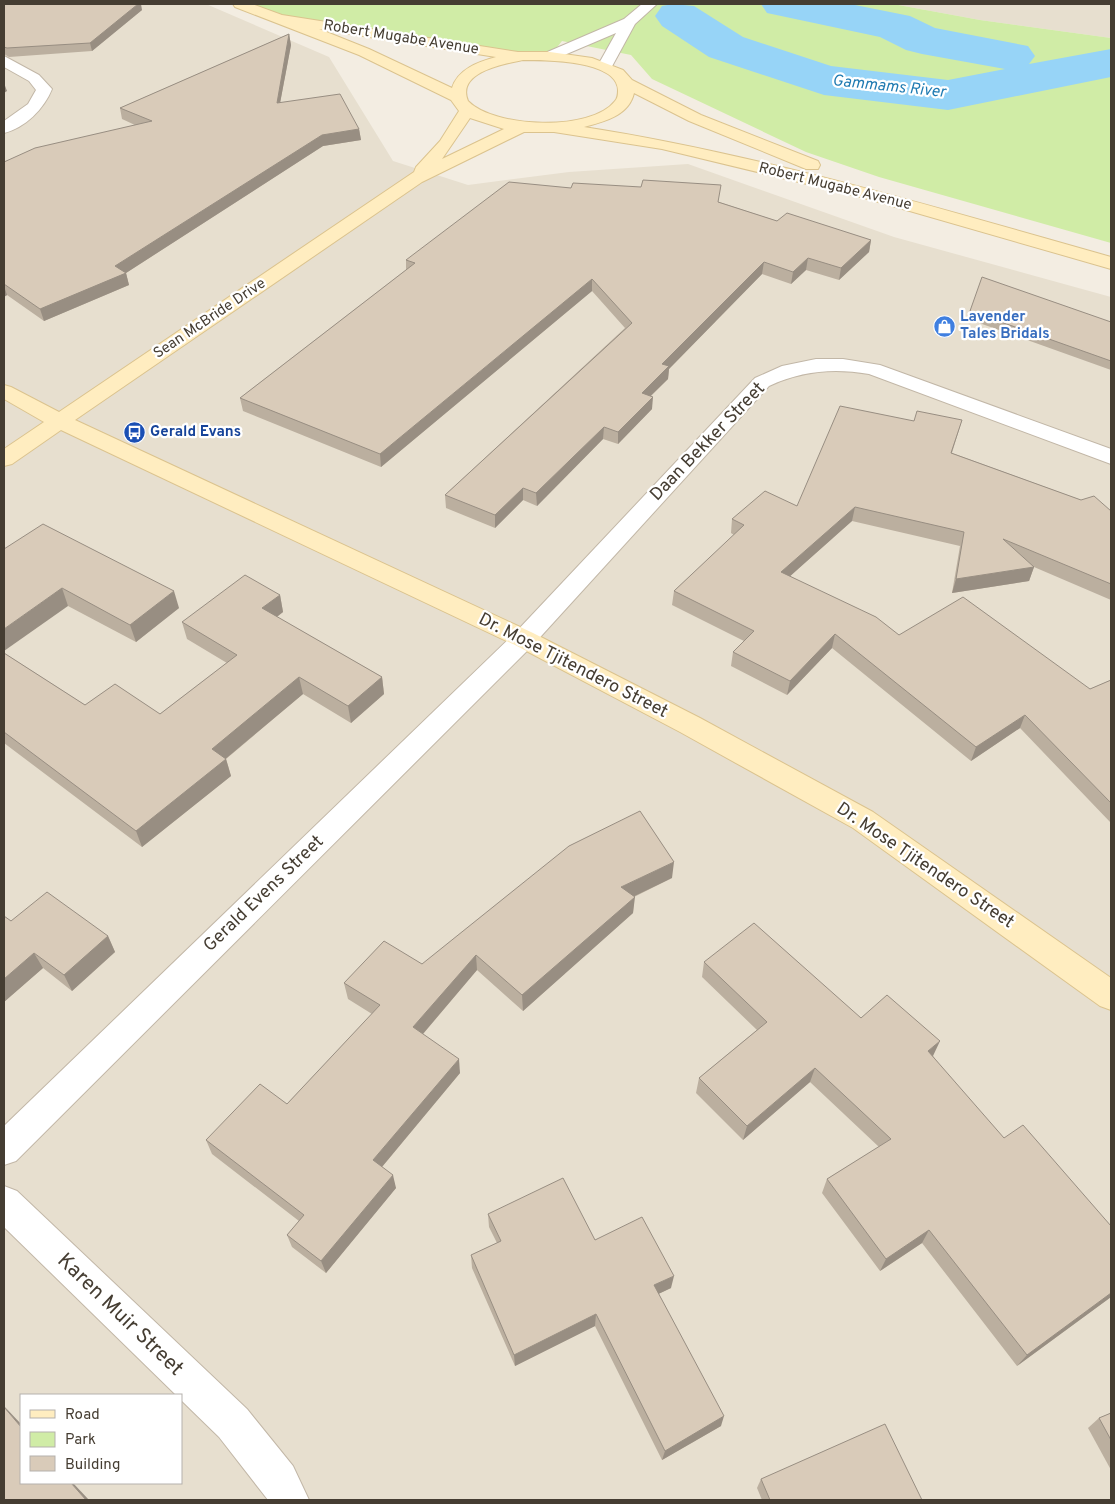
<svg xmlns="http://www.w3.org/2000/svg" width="1115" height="1504" viewBox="0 0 1115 1504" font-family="Overpass,sans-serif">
  <rect width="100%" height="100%" fill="#f3ede2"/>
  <g fill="#e7dfcf" fill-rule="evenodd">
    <path d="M4 4H206L329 57 393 161 468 185 569 172 688 164 894 237 1111 297V1500H4ZM21 1395H181V1483H21Z"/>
    <path d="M893 4H1111V38L980 20Z"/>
  </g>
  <path fill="#d0eca6" d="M240 4H893L980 20 1111 38V243L879 177 806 152 652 79 631 55 562 41 550 56H523L279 19Z"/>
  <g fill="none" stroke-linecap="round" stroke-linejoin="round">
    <path fill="#97d4f7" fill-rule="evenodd" d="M673 4 694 6 743 37 831 66 948 80 1005 69 922 54 906 50 880 37 767 13 761 4H850L910 16 935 28 1028 46 1035 56 1029 64 1111 49V77L948 110 824 95 709 57 662 26 655 16 662 6Z"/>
    <defs>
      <g id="street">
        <path d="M642 4H657L635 24 610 70 605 72 597 67 616 33 555 59H545L543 56 545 53 624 19Z"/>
        <path d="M4 56 39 75 52 89C44 109 25 128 4 133V121L28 104 36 90 29 81 4 67Z"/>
        <path d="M816 359H843L880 365 1111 449V464L869 374C833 368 802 371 769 386L533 645 16 1161 4 1165V1126L515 633 755 378 782 366Z"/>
        <path d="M4 1186 17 1191 247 1409 293 1466 309 1500H268L219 1437 181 1400V1395H176L4 1227Z"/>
      </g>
      <path id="secondary" d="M233 4H252L282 15 518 52H550L592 58 623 70 632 80 701 115 818 161 820 165 818 169H806L689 121 634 93C629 116 603 122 584 127 763 155 937 208 1111 257V269L861 197 662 149 554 132H524L422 182 75 420 533 633 700 718 873 812 1111 978V1010L1100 1006 853 828 680 732 515 645 61 430 12 464 4 466V449L44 422 4 399V385L11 387 59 412 414 172 416 167 440 141 459 111 451 100 359 55 235 7ZM319 29 496 57C478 62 458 69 452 88L369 49ZM523 60C545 60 617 60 618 90 618 94 618 98 615 101 591 132 494 128 468 101 456 72 504 64 523 60ZM470 118 504 129 442 159Z"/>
    </defs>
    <use href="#street" stroke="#c2b7a7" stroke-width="2"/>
    <use href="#secondary" stroke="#dbc38e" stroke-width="2"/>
    <use href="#street" fill="#fff" fill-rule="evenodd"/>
    <use href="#secondary" fill="#ffedc0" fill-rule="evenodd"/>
  </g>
  <g fill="#bbaf9f">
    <path d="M4 4 142 10 92 51 9 57 4 54Z"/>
    <path d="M289 34 291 45 280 103 359 129 361 140 323 146 126 273 129 285 44 321 7 295 4 297V162L135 125 122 119 120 108Z"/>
    <path d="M571 188 719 202 777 221 871 240 869 252 839 280 806 270 791 284 762 274 669 369 668 379 651 396 652 409 618 444 603 439 537 506 523 500 495 528 446 508 445 495 625 328 592 291 381 467 243 411 240 398 406 270V260Z"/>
    <path d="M970 311 1111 322V370L968 319Z"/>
    <path d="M962 420 952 453 1111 511V600L1034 567 1029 581 952 593 960 546 852 521 790 576 899 635 1090 689 1111 680V823L1020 728 971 761 832 648 787 695 731 666 733 652 744 641 672 605 674 591 734 535 731 533 732 519 797 506 914 421Z"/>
    <path d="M4 549 179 608 136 642 68 606Z"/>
    <path d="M280 595 283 612 277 617 382 677 384 694 351 723 303 694 226 759 231 776 142 847 4 743V653L85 705 160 714 227 663 187 639 182 622Z"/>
    <path d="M672 878 634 897 633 913 523 1011 477 970 423 1034 460 1073 382 1167 396 1188 326 1273 292 1247 287 1235 299 1221 212 1154 206 1140 287 1104 372 1014 348 999 344 983 422 964Z"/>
    <path d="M4 916 11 921 108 936 115 952 72 991 43 968 4 1002Z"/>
    <path d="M704 962 861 1018 933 1056 1111 1297 1017 1366 922 1243 880 1271 822 1193 827 1179 879 1147 810 1082 743 1140 696 1093 699 1078 757 1030 702 977Z"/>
    <path d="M488 1214 595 1240 671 1288 658 1294 721 1426 662 1460 595 1326 515 1366 472 1268 471 1255 497 1243 489 1227Z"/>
    <path d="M1111 1413V1470L1088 1428 1099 1418Z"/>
    <path d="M761 1479 922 1500H762L757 1488Z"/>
  </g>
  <g fill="#988e82">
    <path d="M138 4H141L142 10 92 51 90 43Z"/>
    <path d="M289 34 291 45 278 114 277 103Z"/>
    <path d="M4 83 7 91 4 93Z"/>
    <path d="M359 129 361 140 323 146 126 273 129 285 44 321 40 309 115 266 322 135Z"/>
    <path d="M871 240 869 252 839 280 841 268Z"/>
    <path d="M808 258 806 270 791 284 793 272Z"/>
    <path d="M764 262 762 274 669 369 668 379 641 405 642 393 662 364Z"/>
    <path d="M592 279V291L381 467 380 454Z"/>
    <path d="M4 286 7 295 4 297Z"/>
    <path d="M653 397 652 409 618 444V432Z"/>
    <path d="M604 427 603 439 537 506 536 493Z"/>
    <path d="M523 488V500L495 528V515Z"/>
    <path d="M855 507 852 521 779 586 781 572Z"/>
    <path d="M1034 567 1029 581 952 593 956 579Z"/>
    <path d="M62 588 68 606 4 651V629Z"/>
    <path d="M174 591 179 608 136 642 130 625Z"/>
    <path d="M280 595 283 612 266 625 262 608Z"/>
    <path d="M835 634 832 648 787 695 790 681Z"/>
    <path d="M299 677 303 694 217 766 212 749Z"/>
    <path d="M382 677 384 694 351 723 348 706Z"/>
    <path d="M1025 715 1020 728 971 761 976 747Z"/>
    <path d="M226 759 231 776 142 847 136 831Z"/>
    <path d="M674 862 672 878 620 903 621 887Z"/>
    <path d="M635 897 633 913 523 1011 522 995Z"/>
    <path d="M108 936 115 952 72 991 64 975Z"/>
    <path d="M34 953 43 968 4 1002V979Z"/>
    <path d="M476 955 477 970 416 1042 413 1027Z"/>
    <path d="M940 1041 933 1056 922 1066 928 1051Z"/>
    <path d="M459 1059 460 1073 376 1174 373 1160Z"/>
    <path d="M815 1068 810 1082 743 1140 747 1126Z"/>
    <path d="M393 1175 396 1188 326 1273 321 1261Z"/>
    <path d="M929 1230 922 1243 880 1271 886 1259Z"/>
    <path d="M674 1276 671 1288 652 1297 654 1285Z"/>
    <path d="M1111 1293V1297L1017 1366 1027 1355Z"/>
    <path d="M596 1314 595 1326 515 1366 514 1355Z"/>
    <path d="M4 1406 21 1424V1427L4 1407Z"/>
    <path d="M724 1416 721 1426 662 1460 665 1451Z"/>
    <path d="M71 1483H73L89 1500H86Z"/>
  </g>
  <g fill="#d9cbb9" stroke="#988e82">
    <path d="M4 4H138L90 43 7 48 4 47Z"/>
    <path d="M289 34 277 103 340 94 359 129 322 135 115 266 126 273 40 309 4 284V162L35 148 152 121 120 108Z"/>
    <path d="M643 180 721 185 718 202 777 221 787 213 871 240 841 268 808 258 793 272 764 262 662 364 669 366 642 393 653 397 618 432 604 427 536 493 523 488 495 515 445 495 632 323 592 279 380 454 240 398 415 263 406 260 509 182 571 188 573 183 641 187Z"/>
    <path d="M982 277 1111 322V361L970 311Z"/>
    <path d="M840 406 914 421 917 411 962 420 951 453 1081 500 1094 496 1111 511V584L1003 539 1034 567 956 579 964 532 855 507 781 572 876 617 899 635 963 597 1090 689 1111 680V803L1025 715 976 747 835 634 790 681 733 652 754 631 674 591 744 525 732 519 765 491 797 506Z"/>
    <path d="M43 524 174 591 130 625 62 588 4 629V549Z"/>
    <path d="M245 575 280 595 262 608 382 677 348 706 299 677 212 749 226 759 136 831 4 732V653L85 705 115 684 160 714 237 655 182 622Z"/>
    <path d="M640 811 674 862 621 887 635 897 522 995 476 955 413 1027 459 1059 373 1160 393 1175 321 1261 287 1235 304 1215 206 1140 260 1084 287 1104 380 1005 344 983 384 941 422 964 569 846Z"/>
    <path d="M47 892 108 936 64 975 34 953 4 979V916L11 921Z"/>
    <path d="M754 923 861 1018 887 995 940 1041 928 1051 1004 1138 1023 1125 1111 1226V1293L1027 1355 929 1230 886 1259 827 1179 891 1139 815 1068 747 1126 699 1078 767 1022 704 962Z"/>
    <path d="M563 1178 595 1240 642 1217 674 1276 654 1285 724 1416 665 1451 596 1314 514 1355 471 1255 501 1241 488 1214Z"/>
    <path d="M4 1407 21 1427V1483H71L86 1500H4Z"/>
    <path d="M1111 1413V1440L1099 1418Z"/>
    <path d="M885 1424 922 1500H770L761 1479Z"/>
  </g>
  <defs>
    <symbol id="shop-disc" viewBox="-11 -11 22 22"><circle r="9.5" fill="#3f7fe0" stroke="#fff"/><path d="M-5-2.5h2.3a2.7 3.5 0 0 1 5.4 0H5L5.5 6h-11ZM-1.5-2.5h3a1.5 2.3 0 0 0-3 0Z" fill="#fff"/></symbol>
    <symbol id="bus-disc" viewBox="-11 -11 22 22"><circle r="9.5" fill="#1a4fb4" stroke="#fff"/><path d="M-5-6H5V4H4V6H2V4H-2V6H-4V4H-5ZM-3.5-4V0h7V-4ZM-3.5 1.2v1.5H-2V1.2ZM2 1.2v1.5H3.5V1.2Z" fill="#fff"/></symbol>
  </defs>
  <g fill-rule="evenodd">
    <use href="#shop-disc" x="932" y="314" width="25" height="25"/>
    <use href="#bus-disc" x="122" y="420" width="25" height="25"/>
  </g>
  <g text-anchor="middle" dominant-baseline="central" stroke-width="4.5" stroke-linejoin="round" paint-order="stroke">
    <g font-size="15" fill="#453d32" stroke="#fff">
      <text transform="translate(401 38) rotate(9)">Robert Mugabe Avenue</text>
      <text transform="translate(835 187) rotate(14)">Robert Mugabe Avenue</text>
      <text transform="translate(210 319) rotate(-34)">Sean McBride Drive</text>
    </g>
    <g font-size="15" font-weight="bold" fill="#366cbe" stroke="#fff" text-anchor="start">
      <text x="960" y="317">Lavender<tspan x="960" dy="17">Tales Bridals</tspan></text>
    </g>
    <g font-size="15" font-weight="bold" fill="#164399" stroke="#fff" text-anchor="start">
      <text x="150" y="432">Gerald Evans</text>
    </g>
    <g font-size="16" font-style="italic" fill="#207bb2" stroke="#fff">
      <text transform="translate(889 87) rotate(6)">Gammams River</text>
    </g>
    <g font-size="18" fill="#453d32" stroke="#fff">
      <text transform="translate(708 442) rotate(-46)">Daan Bekker Street</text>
      <text transform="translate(573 666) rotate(27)">Dr. Mose Tjitendero Street</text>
      <text transform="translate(925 866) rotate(34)">Dr. Mose Tjitendero Street</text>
      <text transform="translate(264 894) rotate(-44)">Gerald Evens Street</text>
    </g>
    <g font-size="21" fill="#453d32" stroke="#fff">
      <text transform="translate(120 1315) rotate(44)">Karen Muir Street</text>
    </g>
  </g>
  <rect width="1115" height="1504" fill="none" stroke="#453d32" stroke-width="10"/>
  <rect x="20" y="1394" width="162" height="90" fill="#ffffff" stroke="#b5b1ad"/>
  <rect x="30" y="1410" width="25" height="8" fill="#ffedc0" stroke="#b5b1ad"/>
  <text x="65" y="1419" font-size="15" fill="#453d32">Road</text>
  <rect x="30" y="1432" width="25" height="15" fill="#d0eca6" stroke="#b5b1ad"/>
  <text x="65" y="1444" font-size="15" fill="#453d32">Park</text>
  <rect x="30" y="1456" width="25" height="15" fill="#d9cbb9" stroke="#b5b1ad"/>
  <text x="65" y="1469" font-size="15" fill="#453d32">Building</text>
</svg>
